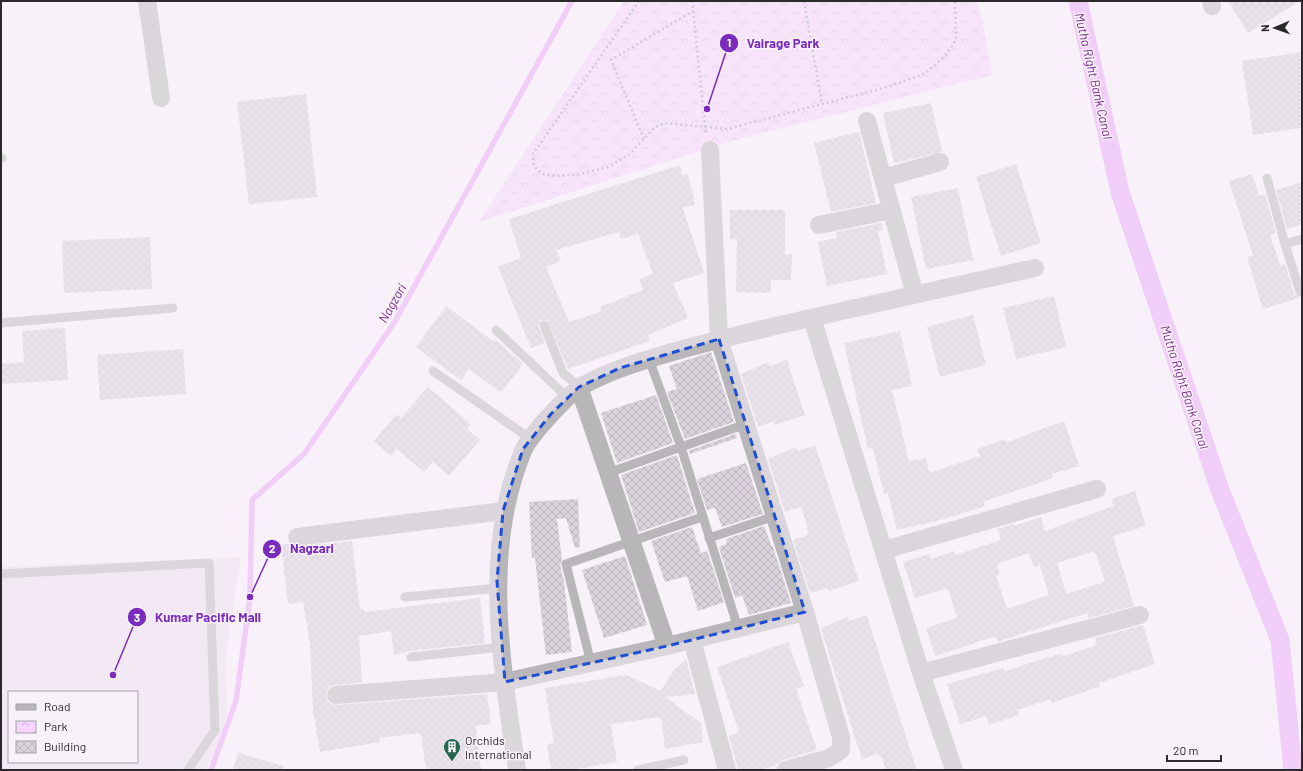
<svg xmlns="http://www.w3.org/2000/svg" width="1303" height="771" viewBox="0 0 1303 771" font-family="Barlow,sans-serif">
  <defs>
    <pattern id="park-crowns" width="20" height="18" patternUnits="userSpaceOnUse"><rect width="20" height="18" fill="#f5d4fd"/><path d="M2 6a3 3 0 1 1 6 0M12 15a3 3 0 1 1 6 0" fill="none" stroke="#d2b6d9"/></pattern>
    <pattern id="building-cross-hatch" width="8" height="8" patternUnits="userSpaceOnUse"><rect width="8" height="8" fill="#dad3dc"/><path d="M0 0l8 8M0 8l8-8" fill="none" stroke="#bbb5bd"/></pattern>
  </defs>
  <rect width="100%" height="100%" fill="#f8f1fa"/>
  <path fill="#ece1ef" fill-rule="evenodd" d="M241 557 225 660 227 715 215 751 205 770H1V567ZM9 692H137V762H9Z"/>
  <path fill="url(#park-crowns)" d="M624 1H976L981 13 992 75 728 142 479 222Z"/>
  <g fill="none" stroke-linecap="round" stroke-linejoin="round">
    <path stroke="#e6a5f5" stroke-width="5.5" d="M211 770 236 701 250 597 252 500 304 454 394 323 572 1"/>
    <path stroke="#e6a5f5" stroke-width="19" d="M1078 1 1120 192 1220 490 1280 640 1293 770"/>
  </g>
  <g fill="url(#building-cross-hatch)" fill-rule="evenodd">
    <path d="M1228 1H1300L1248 33Z"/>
    <path d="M1302 52V128L1253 135 1242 61Z"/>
    <path d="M306 94 317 197 249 204 237 102Z"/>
    <path d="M931 103 942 152 894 163 883 113Z"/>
    <path d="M859 132 876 203 831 212 814 143Z"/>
    <path d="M1016 164 1041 243 1001 256 976 177Z"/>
    <path d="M680 165 682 175 688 174 695 205 683 208 704 273 673 283 688 318 648 335 650 341 568 369 547 320H541L538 325 545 343 531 348 498 267 521 258 509 219ZM619 232 621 239 638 234 653 274 639 279 643 290 600 307 602 311 569 322 546 267 561 261 556 250Z"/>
    <path d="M1252 174 1259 196 1265 194 1276 233 1270 235 1280 265 1285 264 1294 294 1299 298 1263 309 1247 257 1253 255 1229 181Z"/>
    <path d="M1302 182V224L1287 229 1276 190Z"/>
    <path d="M958 188 973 260 926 269 911 197Z"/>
    <path d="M730 210H785V254H792L791 280H771V293L736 292 737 239H730Z"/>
    <path d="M881 223 883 230 878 231 887 274 827 286 818 242 837 238 836 232Z"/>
    <path d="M150 237 152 289 64 293 62 241Z"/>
    <path d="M1054 296 1066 347 1016 359 1003 308Z"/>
    <path d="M446 306 494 342 496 340 523 364 501 393 469 369 461 380 416 347Z"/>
    <path d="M973 315 986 365 940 377 927 327Z"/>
    <path d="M65 328 68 380 1 384V364L24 362 22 331Z"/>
    <path d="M900 331 912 386 892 390 909 461 926 458 929 473 980 456 977 449 1005 439 1007 442 1064 421 1079 466 1052 474 1053 478 983 502 985 506 944 519 897 530 888 493 884 494 873 448 868 449 844 343Z"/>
    <path d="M183 349 186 394 100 400 97 355Z"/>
    <path d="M711 352 734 422 685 439 667 392 677 389 669 366Z"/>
    <path d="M787 360 805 415 775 425 774 421 758 427 741 374 769 362 770 366Z"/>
    <path d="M428 387 471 424 467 429 480 440 449 476 433 462 424 472 397 449 391 456 374 441 397 414 401 418Z"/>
    <path d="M656 395 673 443 617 463 601 413Z"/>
    <path d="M738 433 736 434 737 438 690 454 688 451Z"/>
    <path d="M815 445 859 581 829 591 827 588 810 593 793 540 808 535 806 521 801 507 785 512 768 459 796 447 797 451Z"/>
    <path d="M677 455 695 513 639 532 621 475Z"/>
    <path d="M746 463 763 514 722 527 715 508 707 510 697 479Z"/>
    <path d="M1135 491 1146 526 1113 536 1134 606 1089 618 1087 613 1003 640 998 642 996 636 935 656 926 628 957 618 949 592 947 588 915 598 903 562 929 554 930 559 954 551 955 555 1001 540 997 529 1014 524V526L1041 517 1045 531 1114 506 1111 499ZM1095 551 1105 582 1066 594 1057 563ZM1029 553 1034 567 1040 565 1049 595 1007 609 996 575 1000 574 997 564Z"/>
    <path d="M578 499 580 547 575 548 566 518 557 519 562 560 560 565 564 582 572 652 546 655 535 558H532L529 502Z"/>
    <path d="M764 526 772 547H773L791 603 749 615 742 595 735 598 719 547 727 544 726 539Z"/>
    <path d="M692 527 701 553 707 551 724 602 698 611 687 576 665 582 651 541Z"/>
    <path d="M352 541 360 609 363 608 364 612 480 598 485 643 410 651 394 655 391 631 359 636 362 682 330 686 326 691 327 701 331 704 337 705 487 694 491 724 476 726 481 770H426L421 733 379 738 380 742 320 752 313 711 310 643 303 602 288 604 281 545 289 544 298 547Z"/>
    <path d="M625 556 647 625 604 638 582 570Z"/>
    <path d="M867 615 884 670 917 770H886L882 757 879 758 878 754 862 759 850 723 821 628 848 617 849 621Z"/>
    <path d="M1143 625 1155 664 1099 683 1100 686 1052 703 1051 699 1017 710 1019 715 989 725 986 716 960 724 947 684 1003 668 1005 671 1062 653 1063 656 1095 646 1094 643 1097 642 1095 638Z"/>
    <path d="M788 642 804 686 796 689 817 750 783 760 778 764 761 770H738L729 736 739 732 717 667Z"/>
    <path d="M686 659 695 694 665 697 701 723 703 742 665 749 661 717 611 724 617 762 571 770H551L547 744 554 743 545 688 626 675 661 691 673 671Z"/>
    <path d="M238 753 284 766 283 770H233Z"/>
  </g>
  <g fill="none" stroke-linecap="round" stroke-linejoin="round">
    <g stroke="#a19ca2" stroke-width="2.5" stroke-dasharray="2 3" stroke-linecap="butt">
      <path d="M639 1 533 154 534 166 542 174 556 176 580 174 608 167 630 154 655 127 665 123 727 129 887 87 926 73 946 55 956 40 955 1"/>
      <path d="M692 1 706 134"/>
      <path d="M804 1 822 104"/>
      <path d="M644 139 611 60 693 11"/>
    </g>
    <g stroke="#b9b6b9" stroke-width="9">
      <path d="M1 158H2"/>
      <path d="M1267 178 1285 244 1302 239"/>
      <path d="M1285 244 1300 292"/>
      <path d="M1 323 173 308"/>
      <path d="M544 325 563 373 579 387"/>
      <path d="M496 330 568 398"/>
      <path d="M433 371 531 439"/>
      <path d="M608 473 681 447 649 359"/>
      <path d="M709 538 775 516"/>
      <path d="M1 574 209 563 215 730 188 770"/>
      <path d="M405 597 498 588"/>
      <path d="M738 628 681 447 746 424"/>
      <path d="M411 657 502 647"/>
      <path d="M591 663 566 564 702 517"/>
      <path d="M638 770 684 760"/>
    </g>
    <g stroke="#b9b6b9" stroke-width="18">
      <path d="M147 1 161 98"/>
      <path d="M1211 1 1212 6"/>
      <path d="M867 121 915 295"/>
      <path d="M710 150 719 339 805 612 841 737V750L829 758 786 770"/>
      <path d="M883 178 940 162"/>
      <path d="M819 225 892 210"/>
      <path d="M812 318 921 673 954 770"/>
      <path d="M579 387 667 646"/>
      <path d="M297 537 503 511"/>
      <path d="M884 550 1097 489"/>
      <path d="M692 640 727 770"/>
      <path d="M921 673 1140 615"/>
      <path d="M336 695 505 682 667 646 805 612"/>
      <path d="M517 770C502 665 481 552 523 451 529 436 568 394 582 386 609 371 638 362 669 353 707 342 745 333 784 324 868 305 952 287 1035 268"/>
    </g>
  </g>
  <path d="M0 0H1303V771H0ZM719 339 805 612 667 646 505 682 497 581 503 511 523 449 551 414 579 387 620 368Z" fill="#f8f1fa" fill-opacity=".55" fill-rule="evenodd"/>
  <path fill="none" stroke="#1d4ed8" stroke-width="3" stroke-dasharray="8 5" stroke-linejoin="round" d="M719 339 805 612 667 646 505 682 497 581 503 511 523 449 551 414 579 387 620 368Z"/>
  <defs>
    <symbol id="building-pin" viewBox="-11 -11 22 30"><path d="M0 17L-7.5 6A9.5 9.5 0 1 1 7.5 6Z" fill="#286653" stroke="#f8f1fa"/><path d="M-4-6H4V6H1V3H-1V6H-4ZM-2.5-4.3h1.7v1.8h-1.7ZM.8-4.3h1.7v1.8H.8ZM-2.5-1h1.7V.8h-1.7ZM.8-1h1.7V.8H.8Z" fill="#fff"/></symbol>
  </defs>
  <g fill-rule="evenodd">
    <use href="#building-pin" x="442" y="737" width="20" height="27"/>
  </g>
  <g text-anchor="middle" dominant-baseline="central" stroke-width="3" stroke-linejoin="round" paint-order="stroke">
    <g font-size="12" fill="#2b292c" stroke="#f8f1fa" text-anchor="start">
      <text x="465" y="740">Orchids<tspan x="465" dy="14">International</tspan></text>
    </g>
    <g font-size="13" font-style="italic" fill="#7a2f8b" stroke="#f8f1fa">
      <text transform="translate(1094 76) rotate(77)">Mutha Right Bank Canal</text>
      <text transform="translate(392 303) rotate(-60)">Nagzari</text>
      <text transform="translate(1185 387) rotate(72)">Mutha Right Bank Canal</text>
    </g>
  </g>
  <path fill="none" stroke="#7b2cbf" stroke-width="1.5" d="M707 109L729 43M250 597L272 549M113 675L137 617"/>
  <g fill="#7b2cbf" stroke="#f8f1fa" stroke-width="1.5">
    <circle cx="707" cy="109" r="4"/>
    <circle cx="250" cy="597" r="4"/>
    <circle cx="113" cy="675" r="4"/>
    <circle cx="729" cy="43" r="10"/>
    <circle cx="272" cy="549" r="10"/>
    <circle cx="137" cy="617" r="10"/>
  </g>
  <g font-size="12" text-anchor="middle" font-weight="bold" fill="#fff">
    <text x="729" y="47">1</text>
    <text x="272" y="553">2</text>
    <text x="137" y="622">3</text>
  </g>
  <g font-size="13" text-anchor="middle" font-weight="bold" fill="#7b2cbf" stroke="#f8f1fa" stroke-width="3" stroke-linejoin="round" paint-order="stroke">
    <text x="783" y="48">Vairage Park</text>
    <text x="312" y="553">Nagzari</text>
    <text x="208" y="622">Kumar Pacific Mall</text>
  </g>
  <rect width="1303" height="771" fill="none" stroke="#2b292c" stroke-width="4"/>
  <rect x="8" y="691" width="130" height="72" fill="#f8f1fa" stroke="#a6a1a8"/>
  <rect x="16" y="704" width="20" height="6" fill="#b9b6b9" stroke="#a6a1a8"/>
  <text x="44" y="711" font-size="12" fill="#2b292c">Road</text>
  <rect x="16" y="721" width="20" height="12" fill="url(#park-crowns)" stroke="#a6a1a8"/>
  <text x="44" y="731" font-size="12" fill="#2b292c">Park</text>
  <rect x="16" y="741" width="20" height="12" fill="url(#building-cross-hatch)" stroke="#a6a1a8"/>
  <text x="44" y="751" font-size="12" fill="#2b292c">Building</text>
  <g transform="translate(1275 28) rotate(268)" stroke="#f8f1fa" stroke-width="3" paint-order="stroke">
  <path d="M0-3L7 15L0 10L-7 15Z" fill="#2b292c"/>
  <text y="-6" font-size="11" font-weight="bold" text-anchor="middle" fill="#2b292c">N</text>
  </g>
  <path d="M1167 755v6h54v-6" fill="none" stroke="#2b292c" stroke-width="2"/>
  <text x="1173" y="755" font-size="12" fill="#2b292c" stroke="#f8f1fa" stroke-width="3" paint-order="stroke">20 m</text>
</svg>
